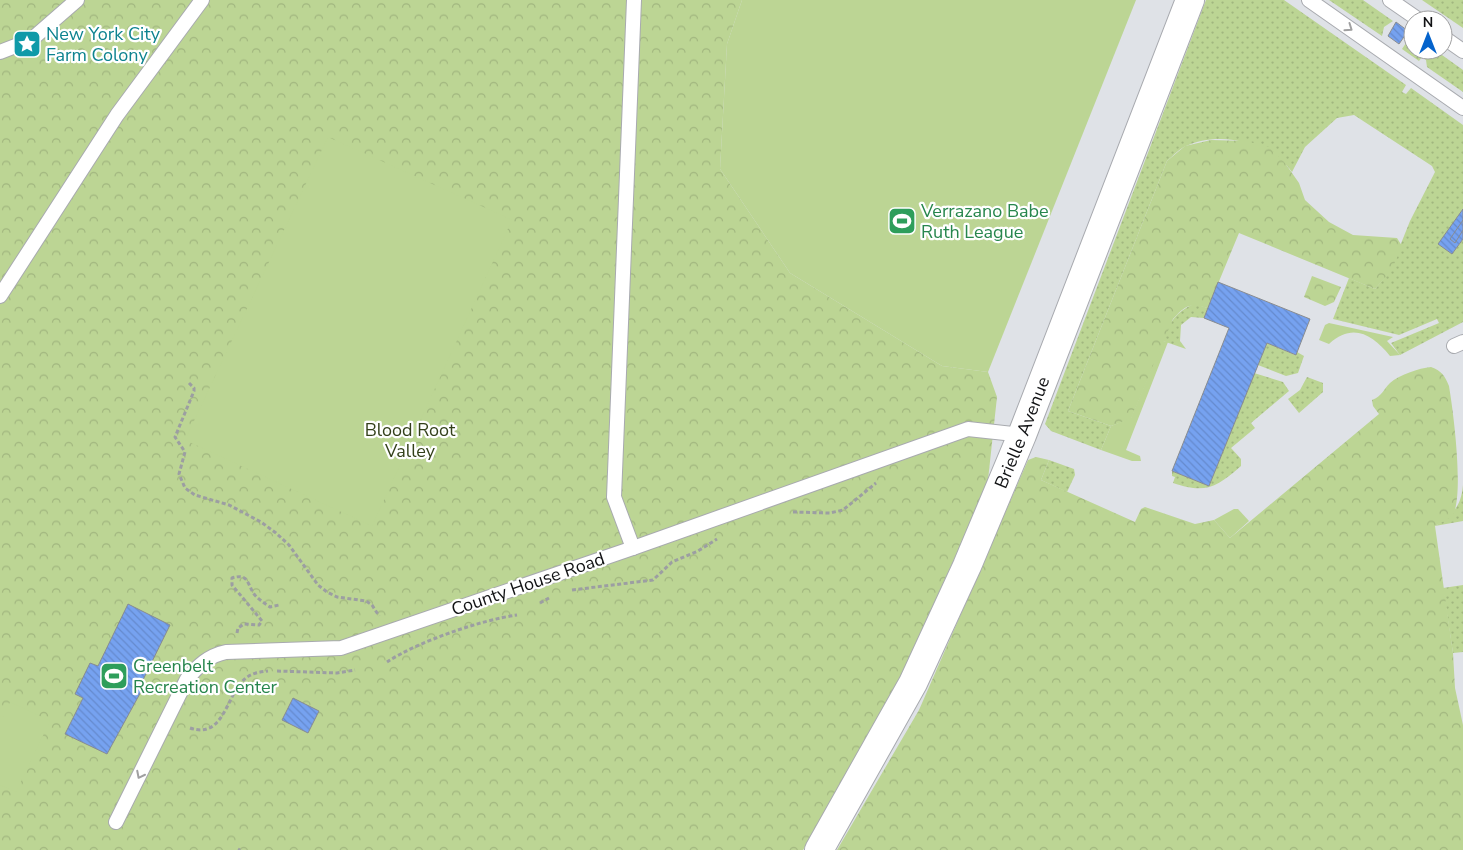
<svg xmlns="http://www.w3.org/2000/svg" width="1463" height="850" viewBox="0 0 1463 850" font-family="'Nunito Sans',sans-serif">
  <defs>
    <pattern id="grass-dots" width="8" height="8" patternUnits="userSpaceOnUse" patternTransform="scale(1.25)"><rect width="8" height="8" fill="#bcd594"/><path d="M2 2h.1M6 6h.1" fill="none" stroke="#a1b67f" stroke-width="1.8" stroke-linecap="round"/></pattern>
    <pattern id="forest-crowns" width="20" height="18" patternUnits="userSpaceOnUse" patternTransform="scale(1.25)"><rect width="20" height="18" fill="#bcd594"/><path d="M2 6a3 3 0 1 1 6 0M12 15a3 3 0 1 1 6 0" fill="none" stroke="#a1b67f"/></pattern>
    <pattern id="building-back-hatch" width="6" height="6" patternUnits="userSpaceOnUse" patternTransform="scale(1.25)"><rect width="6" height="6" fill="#76a2f0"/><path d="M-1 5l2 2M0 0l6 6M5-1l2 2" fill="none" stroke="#658acd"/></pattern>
  </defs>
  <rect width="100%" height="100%" fill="#dfe2e7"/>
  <g fill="url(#grass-dots)">
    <path d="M1206 0H1284L1406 85 1402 92 1406 94 1411 88 1463 125V209L1439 244 1452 254 1463 239V322L1400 355 1391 343 1439 323 1437 319 1399 335 1333 319 1349 278 1375 289 1390 271 1410 221 1435 172 1432 166 1354 115 1337 118 1305 147 1292 172C1271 142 1219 130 1186 146 1179 149 1173 156 1167 161L1068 411 1111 426 1101 450 1051 431 1045 424Z"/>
    <path d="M1329 0H1363L1393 21 1384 27 1382 36Z"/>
    <path d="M1422 0H1463V28Z"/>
    <path d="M1412 34 1413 50H1426L1431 54 1435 50 1463 70V92L1427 67 1426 60 1422 57 1419 61 1402 49Z"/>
    <path d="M1194 304 1208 308 1204 318 1191 317 1181 325 1180 341 1186 349 1163 341C1168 323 1177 311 1194 304Z"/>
    <path d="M1267 343 1295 355 1297 352 1304 356 1298 373 1286 376 1258 365Z"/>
    <path d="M1254 373 1283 382 1289 391 1251 423 1255 428 1231 448 1241 459V466C1216 488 1205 494 1173 483L1175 477 1172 476V471L1209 486Z"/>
    <path d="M1307 377 1323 383V392L1299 413 1288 399 1300 390Z"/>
    <path d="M1049 460 1074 469 1075 475 1067 492 1041 480Z"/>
    <path d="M1463 485V521L1435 526C1453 514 1461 507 1463 485Z"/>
    <path d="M1463 585V652L1453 653 1443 588Z"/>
  </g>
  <g fill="url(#forest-crowns)">
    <path d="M0 0H742L727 44 720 169 790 273 942 366 988 372 997 397 988 480 977 509 884 713 803 850H0Z"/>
    <path d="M1211 140 1247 141 1269 147 1285 163 1299 183 1305 200 1329 222 1353 235 1397 238 1402 246 1391 271 1375 289 1239 233 1208 308C1189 303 1186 305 1173 319L1131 419 1111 426 1068 411 1167 161 1185 146Z"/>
    <path d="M1312 276 1341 287 1334 302 1325 306 1304 297Z"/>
    <path d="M1431 367C1442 371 1445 376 1449 386 1454 416 1463 489 1454 513 1450 519 1440 523 1435 526L1453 653 1455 688 1463 725V850H837L919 710 1028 460 1036 457 1049 460 1041 480 1135 522 1141 509 1145 507 1195 524 1214 520 1230 538 1379 414 1373 406 1372 400C1382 396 1383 390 1390 383 1399 375 1419 368 1431 367Z"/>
  </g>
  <g fill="#bcd594">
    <path d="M742 0H1136L988 372 942 366 790 273 720 169 727 44Z"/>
    <path d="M328 137 512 220 372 526 185 440Z"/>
    <path d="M1329 323 1393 337 1387 341 1400 355 1390 356C1373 335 1353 322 1329 344L1319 340 1325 325Z"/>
    <path d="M1163 341 1168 342 1126 450 1140 456 1141 461H1132L1101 450 1111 426 1131 418Z"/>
    <path d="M1234 509H1238L1249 521 1230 538 1214 520Z"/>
    <path d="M10 702 50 721 16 792 0 785V716L3 717Z"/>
  </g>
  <g fill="url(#building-back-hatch)" stroke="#898c90">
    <path d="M1396 22 1408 31 1399 44 1388 36Z"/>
    <path d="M1463 209V239L1452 254 1438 244Z"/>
    <path d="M1463 220V230L1455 243 1450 239Z"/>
    <path d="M1218 282 1310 319 1296 355 1267 343 1209 486 1172 471 1229 328 1204 318Z"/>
    <path d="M128 604 170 625 140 686 143 688 107 754 65 734 83 698 75 694 90 663 98 666Z"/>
    <path d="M293 698 319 711 308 733 282 720Z"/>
  </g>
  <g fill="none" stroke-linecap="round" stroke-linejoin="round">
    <defs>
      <g id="service">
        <path d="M1309 0 1463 108"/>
        <path d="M1390 0 1419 20"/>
        <path d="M1443 37 1463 51"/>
        <path d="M0 52 31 40 77 0"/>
        <path d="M0 296 117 115 202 0"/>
        <path d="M1454 346 1463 342"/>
        <path d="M633 548 614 497 634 0"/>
        <path d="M116 822 187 679C199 665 208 656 226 652L341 648 633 548 968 429 1022 435"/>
      </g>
      <g id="tertiary">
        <path id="s1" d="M819 850 913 683 967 566 1022 435 1190 0"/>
      </g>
    </defs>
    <use href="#service" stroke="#a8aaaf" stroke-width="16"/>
    <use href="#tertiary" stroke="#a8aaaf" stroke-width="30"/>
    <g stroke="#9c9ea2" stroke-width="3" stroke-dasharray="4 2.5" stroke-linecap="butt">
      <path d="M189 383 194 388V391L175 437 185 452 179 474 185 488 195 495 229 505 261 522 276 533 289 545 318 585 327 592 337 597 366 601 372 605 379 616"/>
      <path d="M793 512 830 513 843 510 876 483"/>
      <path d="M572 590 653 580 672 562 698 551 717 539"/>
      <path d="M540 603 549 598"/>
      <path d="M237 633 238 628 244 624 259 625 262 621 232 585V578C248 573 247 583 254 594 258 599 264 603 270 607L279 605"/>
      <path d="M387 662C417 642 481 620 517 615"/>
      <path d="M277 671 337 673 355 670"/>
      <path d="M190 728C225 740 226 693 246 678 252 673 260 672 268 671"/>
      <path d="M238 849 240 850"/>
    </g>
    <use href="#service" stroke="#fff" stroke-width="14"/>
    <use href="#tertiary" stroke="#fff" stroke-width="28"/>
  </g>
  <defs><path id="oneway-chevron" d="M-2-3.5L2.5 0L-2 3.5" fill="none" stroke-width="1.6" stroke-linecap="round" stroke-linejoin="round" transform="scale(1.25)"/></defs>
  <g stroke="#a0a0a1">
    <use href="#oneway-chevron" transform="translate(1349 28) rotate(35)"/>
    <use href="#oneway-chevron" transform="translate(140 775) rotate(117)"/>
  </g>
  <defs>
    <symbol id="sight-square" viewBox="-11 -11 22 22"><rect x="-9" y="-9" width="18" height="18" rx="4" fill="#0f9aa8" stroke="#fff"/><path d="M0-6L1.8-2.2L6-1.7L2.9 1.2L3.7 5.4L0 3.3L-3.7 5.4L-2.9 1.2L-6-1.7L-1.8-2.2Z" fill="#fff"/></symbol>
    <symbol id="stadium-square" viewBox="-11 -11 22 22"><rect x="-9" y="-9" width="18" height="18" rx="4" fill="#2e9e5b" stroke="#fff"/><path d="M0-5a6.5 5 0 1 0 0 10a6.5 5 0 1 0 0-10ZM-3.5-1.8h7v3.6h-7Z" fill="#fff"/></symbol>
  </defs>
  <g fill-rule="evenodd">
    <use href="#sight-square" x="11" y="28" width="32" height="32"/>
    <use href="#stadium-square" x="886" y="205" width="32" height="32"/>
    <use href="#stadium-square" x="98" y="660" width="32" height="32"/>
  </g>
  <g text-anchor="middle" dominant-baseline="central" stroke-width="4.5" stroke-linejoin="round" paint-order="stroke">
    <g font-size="18" fill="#0d838f" stroke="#fff" text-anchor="start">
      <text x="46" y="34">New York City<tspan x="46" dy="21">Farm Colony</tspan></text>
    </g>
    <g font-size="18" fill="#27864d" stroke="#fff" text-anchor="start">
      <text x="921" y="211">Verrazano Babe<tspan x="921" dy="21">Ruth League</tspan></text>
      <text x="133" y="666">Greenbelt<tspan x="133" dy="21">Recreation Center</tspan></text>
    </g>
    <g font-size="18" fill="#33401a" stroke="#fff">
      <text x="410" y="430">Blood Root<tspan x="410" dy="21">Valley</tspan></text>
    </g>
    <g font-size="18" fill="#111214" stroke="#fff">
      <text stroke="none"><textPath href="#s1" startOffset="465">Brielle Avenue</textPath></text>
      <text transform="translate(528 584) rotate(-19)">County House Road</text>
    </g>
  </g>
  <g transform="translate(1428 35)"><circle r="24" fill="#ffffff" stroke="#a0a0a1"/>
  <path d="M0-4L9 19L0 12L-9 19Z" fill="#0463cc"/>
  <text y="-8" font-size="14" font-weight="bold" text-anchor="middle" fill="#111214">N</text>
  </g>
</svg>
